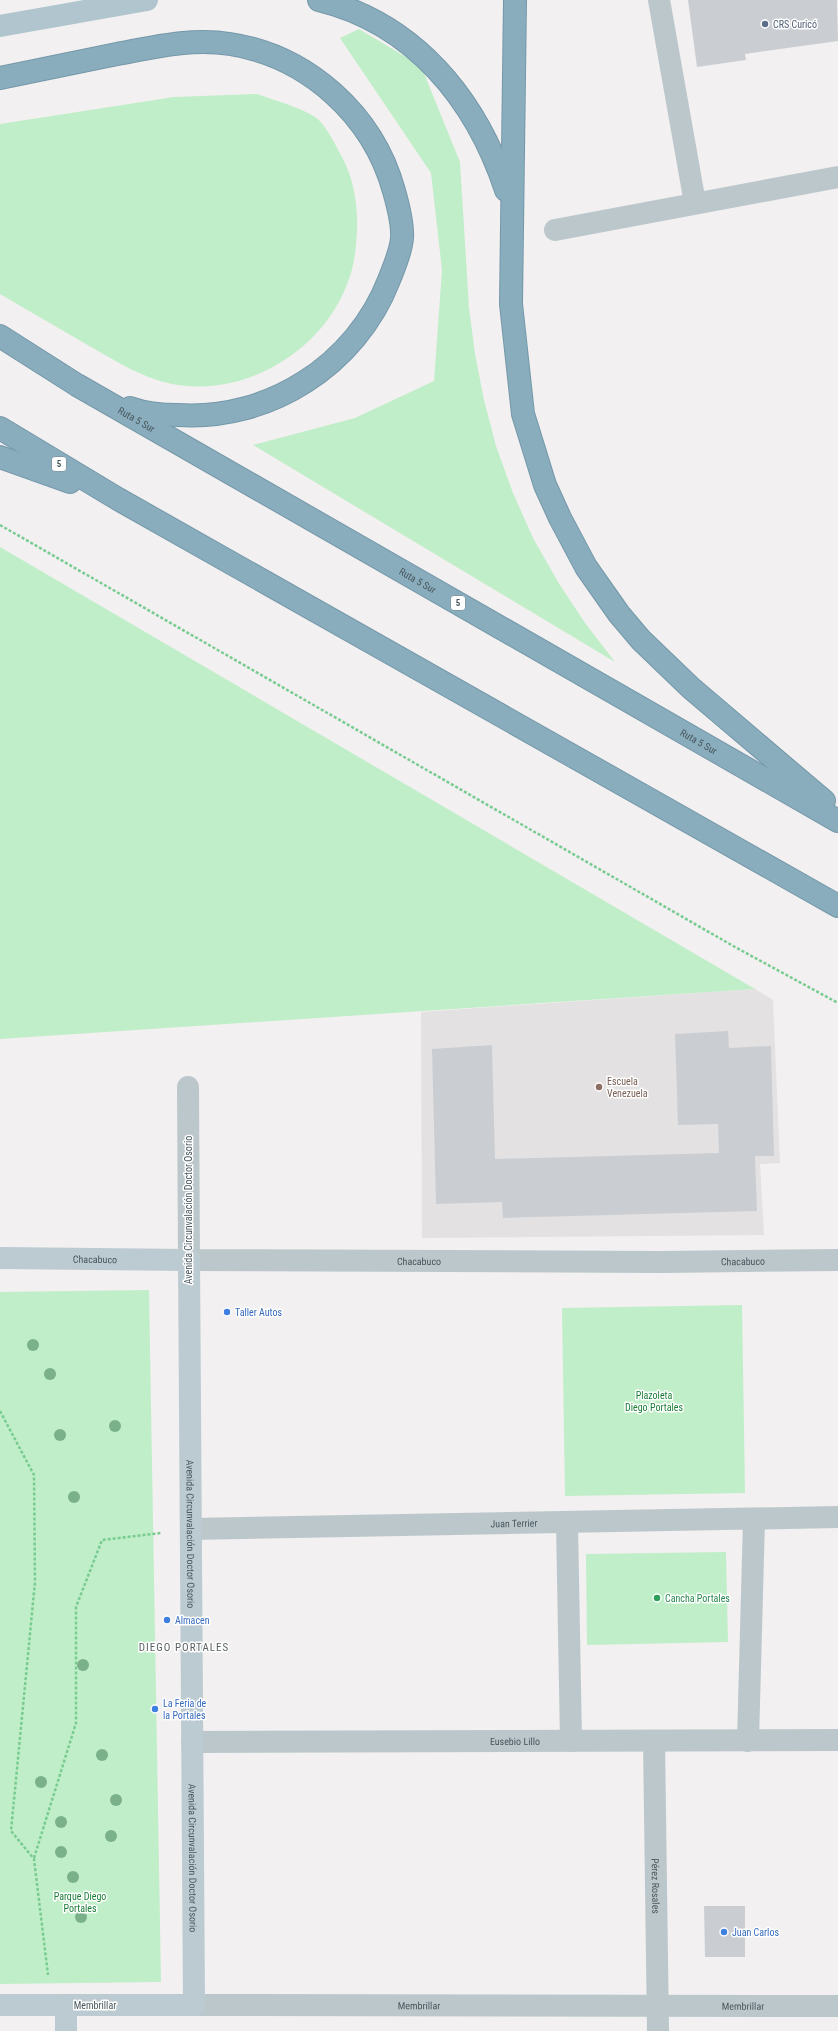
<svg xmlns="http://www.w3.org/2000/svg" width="838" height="2031" viewBox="0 0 838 2031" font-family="'Roboto Condensed',sans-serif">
  <rect width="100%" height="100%" fill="#f2f0f0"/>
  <path fill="#e3e1e2" d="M755 989 773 1000 780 1163 760 1164 764 1235 422 1238 421 1012Z"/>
  <g fill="#c0eec8">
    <path d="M359 29 421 66 460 162 469 308 475 354 484 400 496 446 513 493 533 538 558 582 585 623 615 662 253 445 355 418 434 381 442 270 431 173 340 38Z"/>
    <path d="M257 94C273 100 300 107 315 117 325 123 336 146 342 157 354 179 358 206 357 231 356 246 355 261 350 276 327 349 247 398 172 384 142 378 118 362 91 347 61 329 30 312 0 294V124L174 97Z"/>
    <path d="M0 547 755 989 0 1039Z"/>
    <path d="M149 1290 161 1982 0 1984V1292Z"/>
    <path d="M742 1305 745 1493 565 1496 562 1308Z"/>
    <path d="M726 1552 728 1642 587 1645 586 1554Z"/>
  </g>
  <g fill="#caced2">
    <path d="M688 0H837L838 41 745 54 746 60 697 67Z"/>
    <path d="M728 1031 729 1048 771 1046 774 1156H755L757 1211 503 1218 502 1202 436 1204 432 1049 492 1045 495 1159 719 1153 718 1124 678 1125 675 1034Z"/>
    <path d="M704 1906H745V1957H705Z"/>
  </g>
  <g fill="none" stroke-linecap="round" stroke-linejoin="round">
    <defs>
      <g id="motorway">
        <path d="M319 0C414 23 476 99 506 190"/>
        <path d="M515 0 511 304 523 414 545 485 560 518 586 567 619 614 641 640 691 688 824 801"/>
        <path d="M0 78C39 70 78 62 117 54 155 47 191 38 230 44 308 56 373 115 394 191 398 205 403 223 402 238 401 252 394 267 389 280 356 365 269 421 178 415 162 415 144 413 130 408"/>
        <path id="s7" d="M0 336 77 385 838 821"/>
        <path d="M0 428 118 499 838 906"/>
        <path d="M0 457 70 482"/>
      </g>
    </defs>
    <use href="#motorway" stroke="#7498a9" stroke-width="24"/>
    <g stroke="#78cb91" stroke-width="2.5" stroke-dasharray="3 2" stroke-linecap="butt">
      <path d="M0 525 735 947 838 1003"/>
      <path d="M0 1411 34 1475 35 1582 11 1831 34 1859 48 1975"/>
      <path d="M34 1858 76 1723V1607L102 1540 161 1533"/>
    </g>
    <g stroke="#bcc7cc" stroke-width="22">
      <path d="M659 0 695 203"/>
      <path d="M555 230 838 177"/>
      <path id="s1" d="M188 1087 189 1260 661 1262 838 1260"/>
      <path d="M567 1523 571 1741"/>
      <path id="s2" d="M191 1529 838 1517"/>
      <path id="s3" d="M654 1741 658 2031"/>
      <path d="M748 1741 754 1520"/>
      <path id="s4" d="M192 1742 838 1740"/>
      <path id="s5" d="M194 2005 838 2006"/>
    </g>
    <g stroke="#bccad1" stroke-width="22">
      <path id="s6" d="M0 1258 189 1260 194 2005H0"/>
      <path d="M66 2005V2031"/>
    </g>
    <path stroke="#b0c5ce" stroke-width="22" d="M0 26 147 0"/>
    <use href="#motorway" stroke="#89adbd" stroke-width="22"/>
  </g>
  <g fill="#7bb18a">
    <circle cx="33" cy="1345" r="6"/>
    <circle cx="50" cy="1374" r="6"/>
    <circle cx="115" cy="1426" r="6"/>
    <circle cx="60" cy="1435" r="6"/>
    <circle cx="74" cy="1497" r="6"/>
    <circle cx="83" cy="1665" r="6"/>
    <circle cx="102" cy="1755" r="6"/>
    <circle cx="41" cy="1782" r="6"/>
    <circle cx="116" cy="1800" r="6"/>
    <circle cx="61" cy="1822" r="6"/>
    <circle cx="111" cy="1836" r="6"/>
    <circle cx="61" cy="1852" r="6"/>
    <circle cx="73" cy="1877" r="6"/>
    <circle cx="81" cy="1917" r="6"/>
  </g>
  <circle fill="#5c6f8a" stroke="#fff" stroke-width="1.5" cx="765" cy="24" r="4"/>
  <circle fill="#8d6e63" stroke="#fff" stroke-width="1.5" cx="599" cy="1087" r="4"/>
  <g fill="#3f7fe0" stroke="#fff" stroke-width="1.5">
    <circle cx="227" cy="1312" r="4"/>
    <circle cx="167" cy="1620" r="4"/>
    <circle cx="155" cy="1709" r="4"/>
    <circle cx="724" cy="1932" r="4"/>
  </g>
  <circle fill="#2e9e5b" stroke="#fff" stroke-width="1.5" cx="657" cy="1598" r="4"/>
  <g text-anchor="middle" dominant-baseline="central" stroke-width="3" stroke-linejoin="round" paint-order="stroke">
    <g fill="#fff" stroke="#7f898e" stroke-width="1">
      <rect x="52" y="457" width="14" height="14" rx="3"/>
      <rect x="451" y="596" width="14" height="14" rx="3"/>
    </g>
    <g font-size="9" font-weight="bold" fill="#48575d">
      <text x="59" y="464">5</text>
      <text x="458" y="603">5</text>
    </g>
    <g font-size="10" fill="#4e5e75" stroke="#fff" text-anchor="start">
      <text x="773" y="24">CRS Curicó</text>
    </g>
    <g font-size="10" fill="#48575d" stroke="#fff">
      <text stroke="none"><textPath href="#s7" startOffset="160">Ruta 5 Sur</textPath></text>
      <text stroke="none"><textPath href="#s7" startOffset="484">Ruta 5 Sur</textPath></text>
      <text stroke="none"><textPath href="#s7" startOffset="808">Ruta 5 Sur</textPath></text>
      <text transform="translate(188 1210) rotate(-90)">Avenida Circunvalación Doctor Osorio</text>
      <text stroke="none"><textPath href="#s6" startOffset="95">Chacabuco</textPath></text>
      <text stroke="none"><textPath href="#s1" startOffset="403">Chacabuco</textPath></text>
      <text stroke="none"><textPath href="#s1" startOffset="727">Chacabuco</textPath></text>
      <text stroke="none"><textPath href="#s2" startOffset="323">Juan Terrier</textPath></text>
      <text stroke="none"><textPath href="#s6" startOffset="463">Avenida Circunvalación Doctor Osorio</textPath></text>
      <text stroke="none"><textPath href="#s4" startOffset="323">Eusebio Lillo</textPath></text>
      <text stroke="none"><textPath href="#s6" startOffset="787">Avenida Circunvalación Doctor Osorio</textPath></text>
      <text stroke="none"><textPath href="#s3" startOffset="145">Pérez Rosales</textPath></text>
      <text x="95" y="2005">Membrillar</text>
      <text stroke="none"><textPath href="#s5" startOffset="225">Membrillar</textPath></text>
      <text stroke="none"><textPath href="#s5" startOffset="549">Membrillar</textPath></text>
    </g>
    <g font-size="10" fill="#785e54" stroke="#fff" text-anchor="start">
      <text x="607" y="1081">Escuela<tspan x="607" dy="12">Venezuela</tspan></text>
    </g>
    <g font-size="10" fill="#366cbe" stroke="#fff" text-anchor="start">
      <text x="235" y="1312">Taller Autos</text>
      <text x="175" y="1620">Almacen</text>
      <text x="163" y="1703">La Feria de<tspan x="163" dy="12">la Portales</tspan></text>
      <text x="732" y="1932">Juan Carlos</text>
    </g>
    <g font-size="10" fill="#1a7d36" stroke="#fff">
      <text x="654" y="1395">Plazoleta<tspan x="654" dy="12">Diego Portales</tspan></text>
      <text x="80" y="1896">Parque Diego<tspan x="80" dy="12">Portales</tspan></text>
    </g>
    <g font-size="10" fill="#27864d" stroke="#fff" text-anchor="start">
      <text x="665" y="1598">Cancha Portales</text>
    </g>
    <g font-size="11" letter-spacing="1" fill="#5c6264" stroke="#fff">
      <text x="184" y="1647">DIEGO PORTALES</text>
    </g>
  </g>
</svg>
